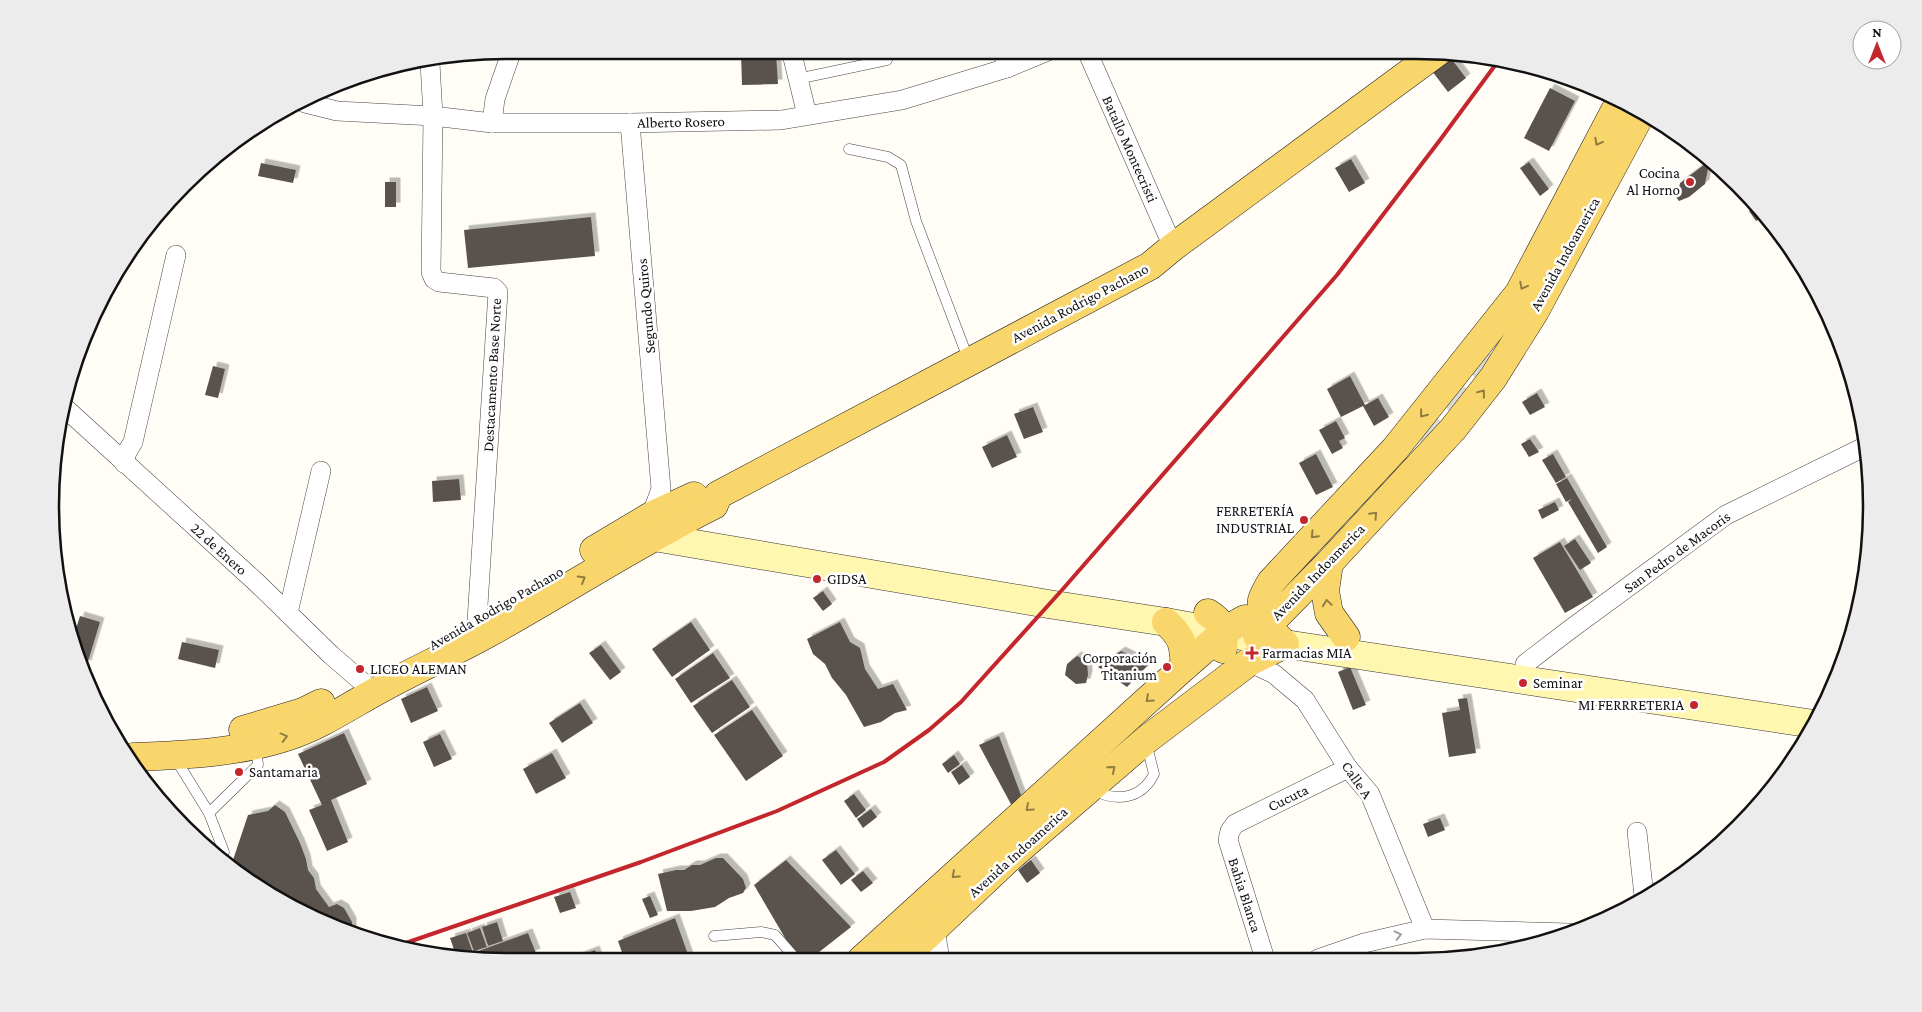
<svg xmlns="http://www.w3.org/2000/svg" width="1922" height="1012" viewBox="0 0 1922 1012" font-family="'Crimson Pro',serif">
  <defs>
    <filter id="shadow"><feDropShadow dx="4.5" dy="-4.5" stdDeviation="0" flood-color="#0004"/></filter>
  </defs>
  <rect width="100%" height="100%" fill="#fffdf5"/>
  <g fill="#5a524d" filter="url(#shadow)">
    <path d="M1366 51H1387L1372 60Z"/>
    <path d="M776 53 778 84 742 85 741 54Z"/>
    <path d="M1450 57 1466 78 1448 92 1432 71Z"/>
    <path d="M1550 88 1575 101 1549 151 1524 138Z"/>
    <path d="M1351 159 1365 183 1349 192 1335 168Z"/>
    <path d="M1529 162 1549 189 1540 196 1520 168Z"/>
    <path d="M261 163 296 170 293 183 258 176Z"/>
    <path d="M1705 164 1708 169 1705 184 1689 197 1679 201 1673 193 1679 188 1680 183Z"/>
    <rect x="385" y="182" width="11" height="25"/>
    <path d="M1759 205 1766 215 1756 221 1749 211Z"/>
    <path d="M591 217 595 256 468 268 464 230Z"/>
    <path d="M213 366 225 369 218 398 205 395Z"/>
    <path d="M1350 376 1365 405 1378 398 1389 417 1374 426 1363 406 1341 417 1327 389Z"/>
    <path d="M1537 393 1545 407 1530 415 1522 402Z"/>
    <path d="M1033 407 1043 432 1024 439 1014 414Z"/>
    <path d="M1336 421 1345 438 1339 441 1343 448 1332 454 1319 430Z"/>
    <path d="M1007 435 1017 457 992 468 982 447Z"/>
    <path d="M1530 439 1539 452 1529 457 1521 444Z"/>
    <path d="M1316 454 1333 487 1316 495 1299 463Z"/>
    <path d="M1553 454 1566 477 1556 483 1542 460Z"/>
    <path d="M1567 478 1607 547 1598 553 1568 502 1572 499 1566 502 1556 484Z"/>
    <path d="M459 479 461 500 433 502 432 481Z"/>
    <path d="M1555 502 1559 510 1542 519 1538 510Z"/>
    <path d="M1575 539 1591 563 1580 570 1564 546Z"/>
    <path d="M1560 542 1593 597 1565 613 1533 558Z"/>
    <path d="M823 591 832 604 823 611 813 598Z"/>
    <path d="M80 616 100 622 87 665 81 663 74 635Z"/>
    <path d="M691 622 710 650 672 677 652 649Z"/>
    <path d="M840 622 850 642 860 648 865 669 878 689 893 684 907 710 895 713 881 722 864 727 846 695 832 678 825 664 813 654 807 639Z"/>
    <path d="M182 642 219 650 215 668 178 659Z"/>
    <path d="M601 645 621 672 610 680 589 653Z"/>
    <path d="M1121 651 1148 665 1127 687 1098 667Z"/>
    <path d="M713 653 730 678 691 703 675 679Z"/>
    <path d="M1077 656 1087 661 1088 675 1086 683 1076 684 1065 675 1067 664Z"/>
    <path d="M1350 667 1366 705 1353 710 1338 672Z"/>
    <path d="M732 680 750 707 712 733 693 706Z"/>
    <path d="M427 687 438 711 411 723 401 699Z"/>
    <path d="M1467 698 1476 753 1449 757 1442 713 1460 710 1458 699Z"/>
    <path d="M580 703 593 723 562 743 549 723Z"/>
    <path d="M752 710 783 756 746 781 714 735Z"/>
    <path d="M344 733 367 784 331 800 348 842 327 851 309 810 322 805 298 754Z"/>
    <path d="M440 734 452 759 434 767 423 742Z"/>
    <path d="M999 736 1021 795 1012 806 979 745Z"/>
    <path d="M552 753 566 778 536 794 523 769Z"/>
    <path d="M954 755 960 764 948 773 942 764Z"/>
    <path d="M962 765 970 777 959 785 951 772Z"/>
    <path d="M854 794 866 810 856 818 844 801Z"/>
    <path d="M275 805 285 812 300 843 306 859 308 870 314 878 316 889 329 907 337 904 344 908 352 922V933L304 915 230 869 248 815 268 811Z"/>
    <path d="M871 809 877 817 863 828 857 819Z"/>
    <path d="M1440 818 1445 830 1428 837 1423 824Z"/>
    <path d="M836 850 855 874 841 885 822 860Z"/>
    <path d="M716 858H723L743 879 746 888 743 893 729 898 715 907 691 911H667L658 874 676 870H684L692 865H700Z"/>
    <path d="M786 860 851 927 809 960H798L754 885Z"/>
    <path d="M1031 860 1040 873 1027 883 1018 870Z"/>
    <path d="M863 871 873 883 861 892 851 880Z"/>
    <path d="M570 892 576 908 560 913 554 897Z"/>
    <path d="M650 896 658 915 650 918 642 899Z"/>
    <path d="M675 918 690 960 625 961 618 941Z"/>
    <path d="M497 922 503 941 488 946 482 927Z"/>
    <path d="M480 928 487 947 474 951 467 933Z"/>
    <path d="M466 933 473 953 528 933 536 953 523 958 524 961H476L457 958 450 938Z"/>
    <path d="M595 950 599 961H567Z"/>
  </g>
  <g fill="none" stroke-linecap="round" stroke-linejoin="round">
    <g stroke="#dbdad3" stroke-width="28" stroke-dasharray="28 14" stroke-linecap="butt">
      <path d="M1418 439 1517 324"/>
      <path d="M1268 607 1356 509"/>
    </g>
    <defs>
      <g id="lane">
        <path d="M797 79 887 60"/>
        <path d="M849 149 888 157 901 165 916 221 969 361"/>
        <path d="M175 758 209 813 224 852"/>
        <path d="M1091 788C1114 803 1141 800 1154 774L1146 742"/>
        <path d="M209 813 258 765 256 747"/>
        <path d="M714 936 761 932 775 935 797 960"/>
      </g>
      <g id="street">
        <path d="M791 50 807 115"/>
        <path d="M1003 51 1007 68"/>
        <path d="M1087 51 1173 247"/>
        <path d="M430 63 433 116 431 272 434 279 439 282 494 288 498 292 477 621"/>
        <path d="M305 103 337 111 433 116 492 123H630L781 120 902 100 1007 68 1048 51"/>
        <path d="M492 123 495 99 512 50"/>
        <path d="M630 123 661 489 651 516"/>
        <path d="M64 407 256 582 331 655 374 692"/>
        <path d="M124 463 127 452 133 442 176 255"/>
        <path d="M288 613 321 471"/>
        <path d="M1249 662 1274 674 1305 700 1348 768 1370 794 1425 929"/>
        <path d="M1525 664 1568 631 1726 515 1868 445"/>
        <path d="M1637 832 1644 896"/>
        <path d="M935 929 940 960"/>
        <path d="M1265 959 1228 840 1230 831 1235 824 1348 768"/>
        <path d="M1318 959 1364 943 1425 929 1569 933"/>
      </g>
      <path id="secondary" d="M652 521 654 537 1048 604 1166 622 1285 644 1814 724"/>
      <g id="primary">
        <path d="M594 550 651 516 694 496"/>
        <path d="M1329 563 1325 591 1329 613 1346 637"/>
        <path d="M1208 613C1225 624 1225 630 1223 649"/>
        <path d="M1166 622C1183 638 1183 643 1185 666"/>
        <path d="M1257 636 1329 563 1453 429 1493 378 1535 311 1642 112"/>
        <path d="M243 730 303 712 321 703"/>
        <path d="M133 757C185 755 239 753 289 736 323 725 355 702 386 686 420 668 454 652 487 634 563 592 636 544 714 505L718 495 1150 266 1173 247 1439 51"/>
        <path d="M861 960 1185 666C1203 651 1225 629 1245 619"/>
        <path d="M901 960 1009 858 1146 740 1249 662 1285 644C1273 634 1259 617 1262 600 1264 594 1268 587 1271 582L1395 449 1519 293 1621 99"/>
      </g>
    </defs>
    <use href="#lane" stroke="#444" stroke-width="11"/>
    <use href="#street" stroke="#444" stroke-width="20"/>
    <use href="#secondary" stroke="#333" stroke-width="29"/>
    <use href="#primary" stroke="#222" stroke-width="29"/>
    <use href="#lane" stroke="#fff" stroke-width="10"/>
    <use href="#street" stroke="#fff" stroke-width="19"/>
    <use href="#secondary" stroke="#fff6b0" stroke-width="28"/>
    <use href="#primary" stroke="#f9d66b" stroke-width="28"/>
    <path stroke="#c4262e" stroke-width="4" d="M394 947 641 862 777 811 884 762 929 730 961 702 1062 590 1337 275 1440 140 1499 60"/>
  </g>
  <defs><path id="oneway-chevron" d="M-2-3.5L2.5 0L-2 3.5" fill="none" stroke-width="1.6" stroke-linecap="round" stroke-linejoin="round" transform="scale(1.25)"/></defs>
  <g stroke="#917d42">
    <use href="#oneway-chevron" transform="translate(1598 142) rotate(118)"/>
    <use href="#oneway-chevron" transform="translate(1523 286) rotate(118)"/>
    <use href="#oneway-chevron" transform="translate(1482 393) rotate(-52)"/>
    <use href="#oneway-chevron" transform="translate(1423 414) rotate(128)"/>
    <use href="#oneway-chevron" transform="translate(1374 515) rotate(-47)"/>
    <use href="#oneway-chevron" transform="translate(1314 535) rotate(133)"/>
    <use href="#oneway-chevron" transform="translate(582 579) rotate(-30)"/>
    <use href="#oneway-chevron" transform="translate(1327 603) rotate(-98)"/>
    <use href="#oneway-chevron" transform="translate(1149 699) rotate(138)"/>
    <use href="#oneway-chevron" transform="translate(284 737) rotate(-15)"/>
    <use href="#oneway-chevron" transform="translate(1112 769) rotate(-41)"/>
    <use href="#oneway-chevron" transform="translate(1029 808) rotate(138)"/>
    <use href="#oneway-chevron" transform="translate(955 875) rotate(138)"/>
  </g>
  <use stroke="#a0a0a0" href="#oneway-chevron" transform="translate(1398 935) rotate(-13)"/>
  <g fill="#c4262e" stroke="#fff" stroke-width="2">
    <circle cx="1690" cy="182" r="5"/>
    <circle cx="1304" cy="520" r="5"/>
    <circle cx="817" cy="579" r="5"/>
    <path d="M1249.5 645.5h5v5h5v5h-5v5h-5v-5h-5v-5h5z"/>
    <circle cx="1167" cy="667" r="5"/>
    <circle cx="360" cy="669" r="5"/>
    <circle cx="1523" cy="683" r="5"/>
    <circle cx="1694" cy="705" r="5"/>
    <circle cx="239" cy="772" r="5"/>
  </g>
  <g text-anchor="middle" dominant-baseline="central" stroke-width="5" stroke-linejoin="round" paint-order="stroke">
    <g font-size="15" fill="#111" stroke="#fff">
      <text transform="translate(681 122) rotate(-1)">Alberto Rosero</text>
      <text transform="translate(1130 149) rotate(66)">Batallo Montecristi</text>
      <text transform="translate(1565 254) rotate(-61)">Avenida Indoamerica</text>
      <text transform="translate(1080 303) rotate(-28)">Avenida Rodrigo Pachano</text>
      <text transform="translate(646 306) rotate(-95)">Segundo Quiros</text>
      <text transform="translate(492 375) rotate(-87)">Destacamento Base Norte</text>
      <text transform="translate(219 549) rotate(42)">22 de Enero</text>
      <text transform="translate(1677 552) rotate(-36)">San Pedro de Macoris</text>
      <text transform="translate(1318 572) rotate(-46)">Avenida Indoamerica</text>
      <text transform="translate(496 608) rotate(-30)">Avenida Rodrigo Pachano</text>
      <text transform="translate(1357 780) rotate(55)">Calle A</text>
      <text transform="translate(1288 798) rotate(-26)">Cucuta</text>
      <text transform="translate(1018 852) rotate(-42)">Avenida Indoamerica</text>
      <text transform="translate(1245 895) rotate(72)">Bahia Blanca</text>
    </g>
    <g font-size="15" fill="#111" stroke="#fff" text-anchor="start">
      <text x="1680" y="173" text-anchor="end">Cocina<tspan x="1680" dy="17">Al Horno</tspan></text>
      <text x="1294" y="511" text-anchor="end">FERRETERÍA<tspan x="1294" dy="17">INDUSTRIAL</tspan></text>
      <text x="827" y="579">GIDSA</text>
      <text x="1262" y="653">Farmacias MIA</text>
      <text x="1157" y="658" text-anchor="end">Corporación<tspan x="1157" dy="17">Titanium</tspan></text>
      <text x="370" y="669">LICEO ALEMAN</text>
      <text x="1533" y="683">Seminar</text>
      <text x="1684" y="705" text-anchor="end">MI FERRRETERIA</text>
      <text x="249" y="772">Santamaria</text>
    </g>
  </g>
  <path d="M0 0H1922V1012H0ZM506 59H1416A447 447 0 0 1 1863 506V506A447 447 0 0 1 1416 953H506A447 447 0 0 1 59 506V506A447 447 0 0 1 506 59Z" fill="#ececec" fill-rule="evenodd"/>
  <path fill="none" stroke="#111" stroke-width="2.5" d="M506 59H1416A447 447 0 0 1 1863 506V506A447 447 0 0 1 1416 953H506A447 447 0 0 1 59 506V506A447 447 0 0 1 506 59Z"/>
  <g transform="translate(1877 45)"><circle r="24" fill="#ffffff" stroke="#a0a0a0"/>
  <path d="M0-4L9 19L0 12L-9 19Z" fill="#c4262e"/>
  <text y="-8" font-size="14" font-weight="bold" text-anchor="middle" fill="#111111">N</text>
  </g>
</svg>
